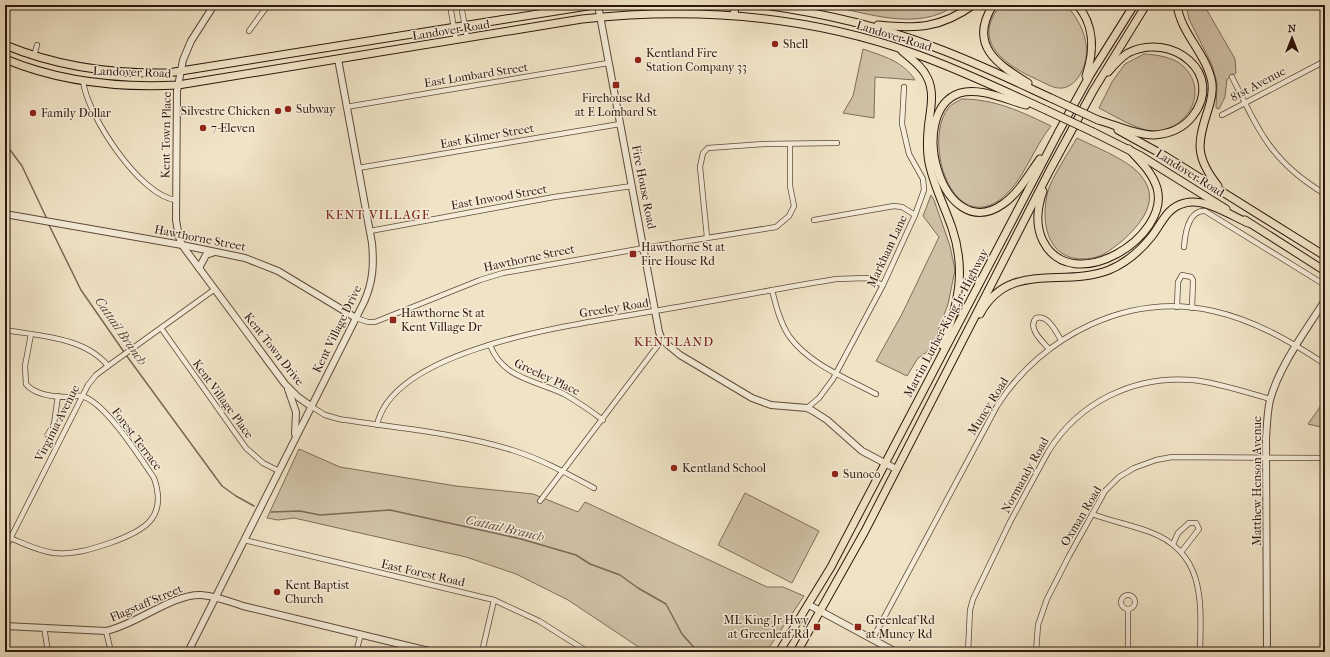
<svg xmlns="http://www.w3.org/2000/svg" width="1330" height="657" viewBox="0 0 1330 657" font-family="'IM FELL French Canon',serif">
  <rect width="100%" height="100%" fill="#f0e4c6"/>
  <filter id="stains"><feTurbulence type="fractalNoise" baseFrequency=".005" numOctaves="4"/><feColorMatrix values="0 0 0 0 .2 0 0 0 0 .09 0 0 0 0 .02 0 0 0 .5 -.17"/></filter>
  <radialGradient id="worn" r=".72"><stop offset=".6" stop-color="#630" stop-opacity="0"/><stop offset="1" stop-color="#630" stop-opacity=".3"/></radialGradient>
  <g fill="#cfc1a6" stroke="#7f6c59">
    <path d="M826 5H956C950 8 945 12 939 14 904 27 862 12 826 5Z"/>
    <path d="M1001 5H1066C1085 25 1095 55 1077 79 1073 84 1066 89 1059 88 1052 88 1043 82 1036 79 1005 65 970 41 1001 5Z"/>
    <path d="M1186 5H1204L1235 59 1236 73 1227 79 1225 97 1219 109 1216 108 1217 83 1212 65 1189 19Z"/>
    <path d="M863 49C883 56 903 61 915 80L875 77 874 118 843 113 853 96Z"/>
    <path d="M1144 54C1158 55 1174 57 1184 67 1210 93 1186 132 1152 131 1137 130 1113 115 1099 108L1112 82 1125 64Z"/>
    <path d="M962 99C995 99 1022 112 1051 126 1033 148 1024 181 1001 199 951 236 922 139 949 107 952 104 958 101 962 99Z"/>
    <path d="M1077 138C1095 147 1131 161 1142 177 1161 201 1140 225 1122 241 1114 247 1104 256 1093 258 1049 266 1039 225 1048 191 1051 179 1070 150 1077 138Z"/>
    <path d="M931 195 934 200 950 246 955 270 948 304 935 340 927 352 918 358 907 376 876 361 902 314 939 237 923 216Z"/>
    <path d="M1325 400V428L1308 424Z"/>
    <path d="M299 449 340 467 456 486 533 494 578 512 585 502 767 587H783L804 596 766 652H646L568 600 516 574 466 557 294 518 278 520 267 518Z"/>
    <path d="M745 493 819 531 792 583 718 545Z"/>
  </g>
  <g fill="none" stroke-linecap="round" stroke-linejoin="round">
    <g stroke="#7b6856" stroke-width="1.5">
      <path d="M5 143 22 166 47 219"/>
      <path d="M49 225 81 290 124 352"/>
      <path d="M126 355 222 486 236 496 254 506"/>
      <path d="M271 512 300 511 320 515 390 510 521 539 576 555 590 564 620 575 638 588 666 604 682 634 698 652"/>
    </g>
    <defs>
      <g id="minor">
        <path d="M450 5 456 40"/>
        <path d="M461 5 467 38"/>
        <path d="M249 31 268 5"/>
        <path d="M34 56 37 45"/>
        <path d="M1232 77C1259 131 1271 162 1325 194"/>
        <path d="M83 81C87 115 140 196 176 200"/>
        <path d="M346 107 608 63"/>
        <path d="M1222 115 1325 61"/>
        <path d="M358 168 620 124"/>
        <path d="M814 220 894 206 902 207 915 215"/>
        <path d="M370 231 554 197 632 186"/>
        <path d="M707 237 700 167 703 153 708 148 764 144 837 143"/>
        <path d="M1184 247C1185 234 1188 210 1205 211L1325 285"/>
        <path d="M772 290C776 306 780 322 789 336 809 364 846 378 876 394"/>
        <path d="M1177 307 1178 282 1182 275 1191 277 1193 280 1192 308"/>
        <path d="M356 318 368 322H375L480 280 503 273 644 248 776 227 789 216 794 206 790 186V144"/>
        <path d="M161 328 246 448 263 463 279 471"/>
        <path d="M5 330C39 336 85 337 108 366"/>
        <path d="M490 345C503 379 535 380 564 394 578 402 591 411 603 420"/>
        <path d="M1049 349C1042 341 1027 328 1036 318 1048 314 1056 332 1061 340"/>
        <path d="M312 407 325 415 339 419C395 428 458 433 512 450 541 459 568 474 594 488"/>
        <path d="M807 408 819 398 833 379 883 285 915 215 924 190 923 179 909 154 902 124 904 87"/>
        <path d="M377 425C394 345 588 323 654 311 715 301 775 289 836 279L867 278 883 285"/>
        <path d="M47 436 54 424 58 396"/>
        <path d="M540 501 662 340"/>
        <path d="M1092 514C1111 521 1131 525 1150 532 1206 553 1201 603 1200 652"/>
        <path d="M10 538C25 544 38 551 54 553 74 555 92 549 110 543 144 531 168 518 154 478 141 459 104 400 81 396 78 395 73 397 69 397 56 397 35 395 26 384L25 366 31 334"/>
        <path d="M244 540 494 600 539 621 588 652"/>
        <path d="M1173 544 1178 533 1189 523H1196L1199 529 1182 551"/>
        <path d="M5 549 88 385 96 375 108 366 215 289"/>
        <circle cx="1128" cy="602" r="7"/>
        <path d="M44 627 48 652"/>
        <path d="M106 631 111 652"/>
        <path d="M872 640 997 406C1042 335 1129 292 1213 311 1254 320 1290 341 1325 364"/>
        <path d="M356 652 361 634"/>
        <path d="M482 652 494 600"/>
        <path d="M968 652 970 610 973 599 1010 522 1048 452C1079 402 1134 375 1193 380 1219 383 1245 392 1270 399"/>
        <path d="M1036 652 1038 625 1047 599 1069 556 1105 491 1119 477 1134 468 1156 460 1172 457 1325 458"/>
        <path d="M1128 652V609"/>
      </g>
      <g id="tertiary">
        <path d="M214 5 191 41 183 60 177 91 176 220 179 237 182 245 285 384 298 397 312 407"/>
        <path d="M598 5 659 332 662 340 680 355 752 398 771 405 807 408 813 411 827 420 862 451 896 469"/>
        <path d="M5 214 182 245 245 258 278 271 356 318"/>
        <path d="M199 268 206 255 215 252"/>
        <path d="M288 389 296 412 295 434"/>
        <path d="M809 605 896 652"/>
        <path d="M5 626 106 631C136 625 172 594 201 595 215 596 229 601 243 606L433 652"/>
        <path d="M188 652 364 302C373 282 374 265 372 243L338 59"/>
        <path d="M1267 652 1266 439C1267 426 1267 413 1270 400 1280 364 1306 331 1325 300"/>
      </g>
      <g id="primary">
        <path d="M764 5C822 13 879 26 934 47 975 62 1014 81 1053 99"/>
        <path d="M993 5C968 45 997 64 1028 83"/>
        <path d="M1077 5C1095 25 1094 52 1086 76"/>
        <path d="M1177 5C1181 34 1207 54 1212 83 1213 92 1211 101 1208 110 1197 143 1195 157 1218 186"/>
        <path d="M734 15 735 5"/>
        <path d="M878 25C917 29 941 28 973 5"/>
        <path d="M5 45C58 67 112 74 168 73L594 5"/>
        <path d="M902 51C911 59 922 66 927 77 936 94 929 114 928 131 927 143 927 156 930 167 935 188 945 208 952 228 966 269 959 306 942 345"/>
        <path d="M5 59C60 82 119 88 178 85L582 19C694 7 806 15 913 53 959 69 1002 90 1046 110"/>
        <path d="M1026 105C1007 100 980 87 960 93 905 111 942 247 1003 204 1019 193 1029 174 1040 159"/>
        <path d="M1098 120C1116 125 1136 135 1154 135 1169 134 1183 128 1192 117 1227 73 1170 31 1128 53 1120 58 1114 65 1108 72"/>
        <path d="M1118 130 1165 156 1325 256"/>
        <path d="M1093 132 1141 156 1226 209"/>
        <path d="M1043 191C1037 208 1035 225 1043 241 1072 298 1171 237 1157 188 1152 172 1140 161 1129 149"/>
        <path d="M1245 220 1325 271"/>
        <path d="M980 314C1009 260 1063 288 1109 270 1126 263 1140 251 1152 236 1162 223 1167 207 1185 203 1205 198 1230 215 1248 223"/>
        <path d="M779 652 831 567 1058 133 1090 75 1134 5"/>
        <path d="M797 652 865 531 1050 170 1093 91 1146 5"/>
      </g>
    </defs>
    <use href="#minor" stroke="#5f4a3a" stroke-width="6"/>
    <use href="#tertiary" stroke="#5f4a3a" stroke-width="8"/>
    <use href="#primary" stroke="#2f160c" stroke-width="9"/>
    <use href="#minor" stroke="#f5edda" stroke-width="4.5"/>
    <use href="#tertiary" stroke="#f5edda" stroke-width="6"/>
    <use href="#primary" stroke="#f0e4c6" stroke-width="7"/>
    <defs>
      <g id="primary-bridge">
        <path d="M1053 99 1098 120"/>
        <path d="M1046 110 1093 132"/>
      </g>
    </defs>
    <use href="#primary-bridge" stroke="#2f160c" stroke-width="9" stroke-linecap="butt"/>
    <use href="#primary-bridge" stroke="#f0e4c6" stroke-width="7"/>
  </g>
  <g fill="#8f2418" stroke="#f5edda" stroke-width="1.5">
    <circle cx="775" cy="44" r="4"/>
    <circle cx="638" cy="60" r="4"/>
    <rect x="612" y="81" width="8" height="8" rx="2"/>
    <circle cx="288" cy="109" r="4"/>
    <circle cx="278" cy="111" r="4"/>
    <circle cx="33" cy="113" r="4"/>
    <circle cx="203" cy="128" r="4"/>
    <rect x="629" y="250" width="8" height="8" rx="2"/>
    <rect x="389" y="316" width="8" height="8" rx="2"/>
    <circle cx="674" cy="468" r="4"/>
    <circle cx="835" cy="474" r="4"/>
    <circle cx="277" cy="592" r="4"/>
    <rect x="813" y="623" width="8" height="8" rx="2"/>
    <rect x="854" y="623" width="8" height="8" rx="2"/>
  </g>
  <g text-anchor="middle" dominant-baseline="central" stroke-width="3" stroke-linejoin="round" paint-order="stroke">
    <g font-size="12" fill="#2f160c" stroke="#f5edda">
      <text transform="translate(451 30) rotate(-9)">Landover Road</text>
      <text transform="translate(894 36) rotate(17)">Landover Road</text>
      <text transform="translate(132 72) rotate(2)">Landover Road</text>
      <text transform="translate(476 75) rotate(-9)">East Lombard Street</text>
      <text transform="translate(1258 84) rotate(-28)">81st Avenue</text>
      <text transform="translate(166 135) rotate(-89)">Kent Town Place</text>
      <text transform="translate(487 136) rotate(-10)">East Kilmer Street</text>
      <text transform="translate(1190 173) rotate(32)">Landover Road</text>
      <text transform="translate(644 187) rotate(79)">Fire House Road</text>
      <text transform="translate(499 197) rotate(-10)">East Inwood Street</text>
      <text transform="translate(200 238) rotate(11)">Hawthorne Street</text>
      <text transform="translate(887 251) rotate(-65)">Markham Lane</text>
      <text transform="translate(529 258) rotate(-12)">Hawthorne Street</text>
      <text transform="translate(614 308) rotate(-9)">Greeley Road</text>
      <text transform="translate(946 323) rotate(-62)">Martin Luther King Jr. Highway</text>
      <text transform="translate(337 329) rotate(-64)">Kent Village Drive</text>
      <text transform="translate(274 349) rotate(52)">Kent Town Drive</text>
      <text transform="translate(547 377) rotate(25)">Greeley Place</text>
      <text transform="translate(223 399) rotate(54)">Kent Village Place</text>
      <text transform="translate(988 406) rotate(-58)">Muncy Road</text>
      <text transform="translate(57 423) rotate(-63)">Virginia Avenue</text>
      <text transform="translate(137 439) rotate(53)">Forest Terrace</text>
      <text transform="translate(1025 475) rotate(-61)">Normandy Road</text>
      <text transform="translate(1257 481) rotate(-90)">Matthew Henson Avenue</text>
      <text transform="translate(1081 516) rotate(-59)">Oxman Road</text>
      <text transform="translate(423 573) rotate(13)">East Forest Road</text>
      <text transform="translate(146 603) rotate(-23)">Flagstaff Street</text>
    </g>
    <g font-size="12" fill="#2f160c" stroke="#f5edda" text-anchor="start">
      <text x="783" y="44">Shell</text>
      <text x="646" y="53">Kentland Fire<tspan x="646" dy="14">Station Company 33</tspan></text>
      <text x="616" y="98" text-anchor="middle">Firehouse Rd<tspan x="616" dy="14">at E Lombard St</tspan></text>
      <text x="296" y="109">Subway</text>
      <text x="270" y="111" text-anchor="end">Silvestre Chicken</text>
      <text x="41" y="113">Family Dollar</text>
      <text x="211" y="128">7-Eleven</text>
      <text x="641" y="247">Hawthorne St at<tspan x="641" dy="14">Fire House Rd</tspan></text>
      <text x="401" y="313">Hawthorne St at<tspan x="401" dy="14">Kent Village Dr</tspan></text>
      <text x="682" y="468">Kentland School</text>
      <text x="843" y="474">Sunoco</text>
      <text x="285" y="585">Kent Baptist<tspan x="285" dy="14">Church</tspan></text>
      <text x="809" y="620" text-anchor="end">ML King Jr Hwy<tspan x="809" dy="14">at Greenleaf Rd</tspan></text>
      <text x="866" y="620">Greenleaf Rd<tspan x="866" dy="14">at Muncy Rd</tspan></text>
    </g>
    <g font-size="13" letter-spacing="1" fill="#7a1f14" stroke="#f5edda">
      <text x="378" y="214">KENT VILLAGE</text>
      <text x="674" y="341">KENTLAND</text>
    </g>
    <g font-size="13" font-style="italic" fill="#624c3d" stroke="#f5edda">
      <text transform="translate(121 331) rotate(55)">Cattail Branch</text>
      <text transform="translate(505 528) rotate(13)">Cattail Branch</text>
    </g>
  </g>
  <rect width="1330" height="657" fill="none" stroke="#f0e4c6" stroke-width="20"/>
  <rect x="6" y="6" width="1318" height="645" fill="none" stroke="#2f160c" stroke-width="2"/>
  <rect x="10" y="10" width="1310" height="637" fill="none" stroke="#2f160c"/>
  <g transform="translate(1292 38)" stroke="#f5edda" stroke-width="3" paint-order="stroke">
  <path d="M0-3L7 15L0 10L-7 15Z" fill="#2f160c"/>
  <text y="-6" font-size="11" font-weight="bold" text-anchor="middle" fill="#2f160c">N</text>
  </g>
  <rect width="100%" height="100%" filter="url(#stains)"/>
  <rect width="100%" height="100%" fill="url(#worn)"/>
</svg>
